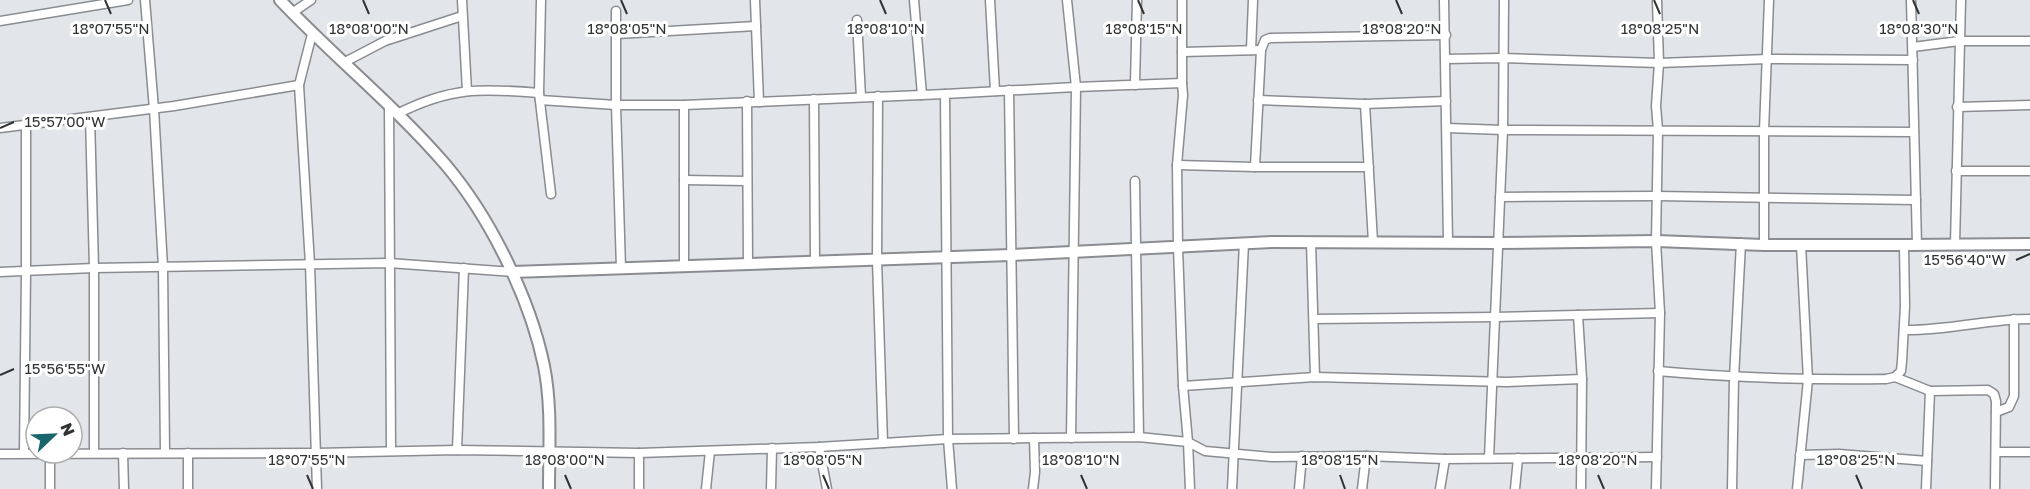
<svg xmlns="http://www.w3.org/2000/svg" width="2030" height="489" viewBox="0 0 2030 489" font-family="'Golos Text',sans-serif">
  <rect width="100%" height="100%" fill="#e2e5ea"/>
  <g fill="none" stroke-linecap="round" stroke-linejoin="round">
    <defs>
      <g id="minor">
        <path d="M145 0 154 109 163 267 165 453"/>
        <path d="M462 0 467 91"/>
        <path d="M541 0 539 93 551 194"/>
        <path d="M755 0 759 102"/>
        <path d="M914 0 922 95"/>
        <path d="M990 0 995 91"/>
        <path d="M1067 0 1076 87 1182 83 1183 95 1177 165 1178 247 1183 386 1188 442 1190 489"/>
        <path d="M1444 0 1448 242"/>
        <path d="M1911 0 1917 245"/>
        <path d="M616 11V105L621 269"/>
        <path d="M292 13 311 0"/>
        <path d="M857 20 861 97"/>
        <path d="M0 21 128 0"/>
        <path d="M312 34 299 85 310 264 317 489"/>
        <path d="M617 34 756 26"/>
        <path d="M1913 47 1959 41H2030"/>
        <path d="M1251 50 1253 0"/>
        <path d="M1182 52 1261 50"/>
        <path d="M1446 59 1502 58 1659 63 1657 0"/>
        <path d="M343 63 385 41 462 16"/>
        <path d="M1182 83V0"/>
        <path d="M1135 85 1137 0"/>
        <path d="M1009 90 1014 439"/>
        <path d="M878 96 877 260 883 443"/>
        <path d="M814 99 815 262"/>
        <path d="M540 100 616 105H684L945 94"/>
        <path d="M1258 100 1365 104 1446 101"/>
        <path d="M747 101 748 264"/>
        <path d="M1365 104 1373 242"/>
        <path d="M389 106 391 451"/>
        <path d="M1957 107 2030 105"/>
        <path d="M397 114C450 87 482 88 539 93"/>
        <path d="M90 117 94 268V453"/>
        <path d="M0 128 174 106 299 85"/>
        <path d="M1447 128 1503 130 1914 132"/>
        <path d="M1177 165 1255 167H1369"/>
        <path d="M1255 167 1261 50 1265 40 1270 38 1446 35"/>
        <path d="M1956 171H2030"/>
        <path d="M684 180 747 181"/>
        <path d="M1135 181 1139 437"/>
        <path d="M1500 197 1656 196 1916 200"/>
        <path d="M1311 242 1315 377"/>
        <path d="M1955 244 1961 0"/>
        <path d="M1764 245V131L1769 0"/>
        <path d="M684 267V105"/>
        <path d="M0 272 94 268 389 263 512 272"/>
        <path d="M1578 315 1582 379 1581 489"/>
        <path d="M1314 319 1495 317 1660 313"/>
        <path d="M1904 330C1946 331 1988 319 2030 319"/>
        <path d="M1658 371C1734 378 1810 380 1886 379L1895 377 1901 371 1902 361 1905 306 1904 245"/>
        <path d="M1895 377 1930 391 1926 489"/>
        <path d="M1183 386 1315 377 1507 382 1582 379"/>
        <path d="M1930 391 1988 390 1994 394 1996 401 1995 489"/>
        <path d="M1996 412 2009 407 2014 396V319"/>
        <path d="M819 447 827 489"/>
        <path d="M457 450 464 268"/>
        <path d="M1996 452H2030"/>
        <path d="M24 453 26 271V125"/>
        <path d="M123 453 124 489"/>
        <path d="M188 453V489"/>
        <path d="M0 454 316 453 457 450 639 453 819 447 948 439 1139 437 1188 442 1205 451 1272 457 1366 456 1445 459 1657 457"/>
        <path d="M1800 455 1839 454 1927 461"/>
        <path d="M1489 458 1503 130 1504 0"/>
        <path d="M50 489V454"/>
        <path d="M639 489V453"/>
        <path d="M706 489 710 451"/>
        <path d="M771 489 772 448"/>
        <path d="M952 489 948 439 945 94 1076 87 1071 438"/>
        <path d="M1033 489 1035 472 1034 438"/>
        <path d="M1232 489 1244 243"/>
        <path d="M1299 489 1302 456"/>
        <path d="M1362 489 1366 456"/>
        <path d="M1440 489 1445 459"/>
        <path d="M1515 489 1518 458"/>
        <path d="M1656 489 1660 313 1656 241 1658 130 1656 106 1659 63 1768 59 1913 60"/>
        <path d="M1732 489 1734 378 1741 243"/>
        <path d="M1797 489 1808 380 1801 245"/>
      </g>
      <g id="tertiary">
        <path d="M280 0C333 56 394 105 445 164 490 217 530 298 544 366 552 406 549 449 549 489"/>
        <path d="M512 272 1011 255 1272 242 1498 243 1656 241 1764 245H1904L2030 244"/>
      </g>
    </defs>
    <use href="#minor" stroke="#8a8c91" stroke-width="11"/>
    <use href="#tertiary" stroke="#8a8c91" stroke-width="14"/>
    <use href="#minor" stroke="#fff" stroke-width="8"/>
    <use href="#tertiary" stroke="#fff" stroke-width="10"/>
  </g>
  <path fill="none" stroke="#303233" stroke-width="2" d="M105 0 111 14M363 0 369 14M621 0 627 14M880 0 886 14M1138 0 1144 14M1396 0 1402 14M1654 0 1660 14M1913 0 1919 14M0 128 14 122M2016 260 2030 254M0 375 14 369M307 475 313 489M565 475 571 489M823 475 829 489M1081 475 1087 489M1340 475 1345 489M1598 475 1604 489M1856 475 1862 489"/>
  <g font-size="15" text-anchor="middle" fill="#303233" stroke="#fff" stroke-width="6" stroke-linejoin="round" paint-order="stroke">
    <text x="111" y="34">18°07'55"N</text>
    <text x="369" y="34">18°08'00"N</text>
    <text x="627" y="34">18°08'05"N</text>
    <text x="886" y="34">18°08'10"N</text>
    <text x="1144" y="34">18°08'15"N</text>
    <text x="1402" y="34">18°08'20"N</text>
    <text x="1660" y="34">18°08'25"N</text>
    <text x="1919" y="34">18°08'30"N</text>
    <text x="65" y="127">15°57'00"W</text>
    <text x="1965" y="265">15°56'40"W</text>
    <text x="65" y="374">15°56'55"W</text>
    <text x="307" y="465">18°07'55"N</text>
    <text x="565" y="465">18°08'00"N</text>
    <text x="823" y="465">18°08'05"N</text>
    <text x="1081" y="465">18°08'10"N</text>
    <text x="1340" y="465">18°08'15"N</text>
    <text x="1598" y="465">18°08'20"N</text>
    <text x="1856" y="465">18°08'25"N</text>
  </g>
  <g transform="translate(54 435) rotate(67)"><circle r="28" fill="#ffffff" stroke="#acadad" stroke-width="1.5"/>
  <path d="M0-4.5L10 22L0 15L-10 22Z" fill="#18666c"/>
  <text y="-9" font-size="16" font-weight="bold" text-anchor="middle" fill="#303233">N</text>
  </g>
</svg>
